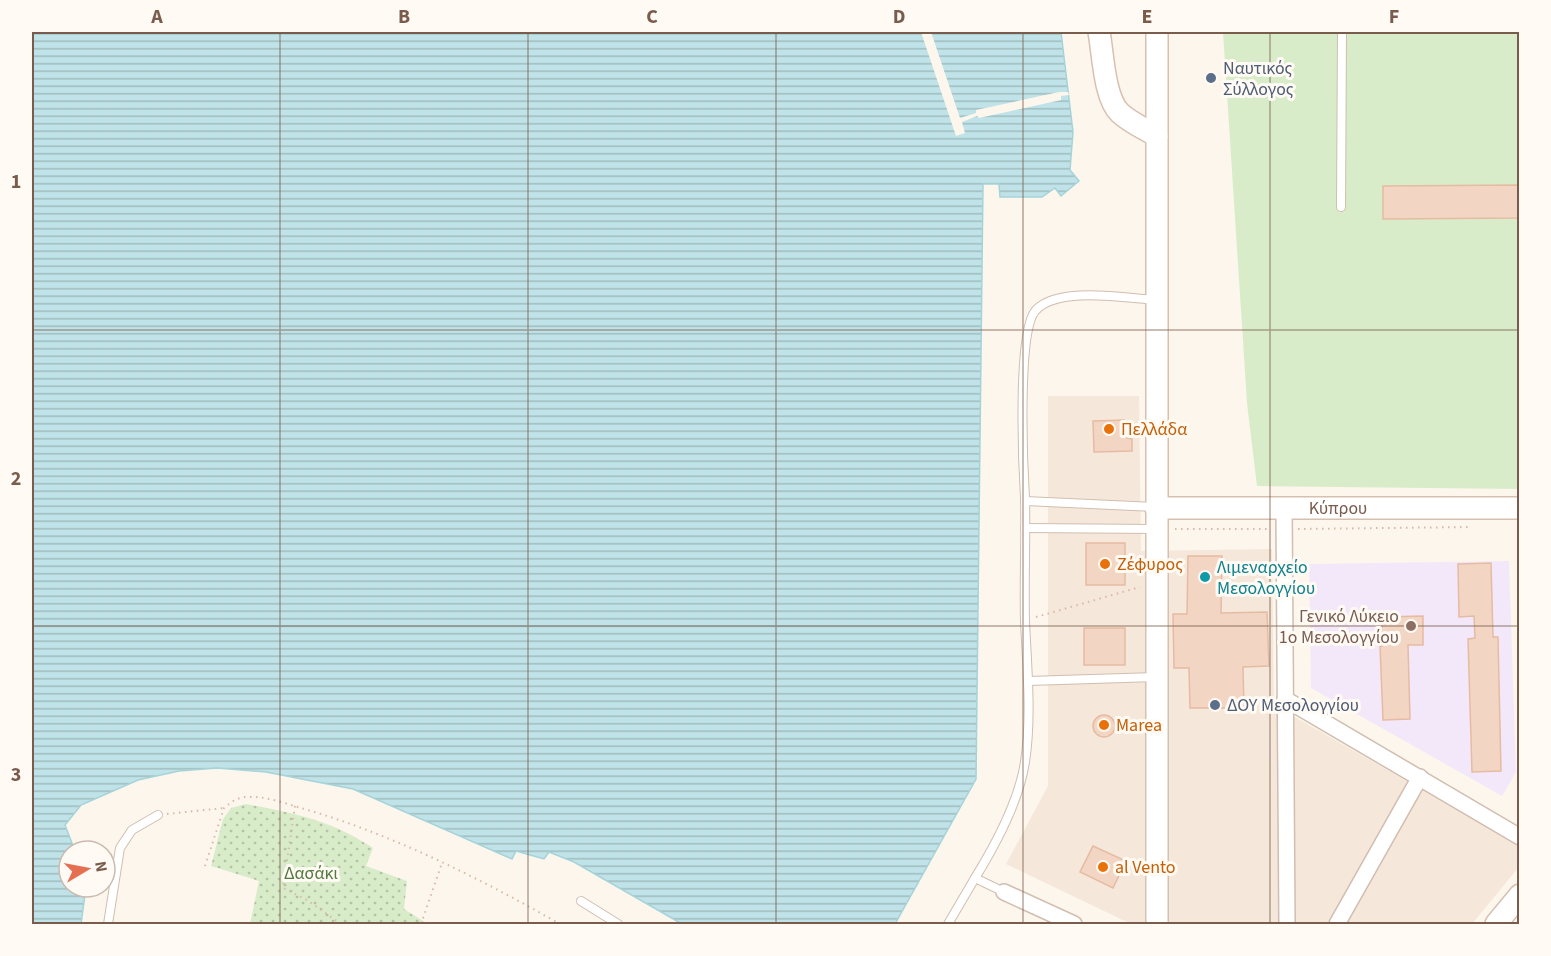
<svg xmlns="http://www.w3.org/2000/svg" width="1551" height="956" viewBox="0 0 1551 956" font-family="'Source Sans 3',sans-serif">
  <defs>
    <pattern id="park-dots" width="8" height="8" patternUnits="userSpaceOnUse" patternTransform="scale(1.5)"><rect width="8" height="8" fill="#d8ecc9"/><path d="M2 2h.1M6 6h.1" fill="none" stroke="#b4c2a5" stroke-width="1.8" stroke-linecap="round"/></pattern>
    <pattern id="water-rules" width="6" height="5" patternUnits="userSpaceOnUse" patternTransform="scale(1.5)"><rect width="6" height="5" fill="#bfe3e8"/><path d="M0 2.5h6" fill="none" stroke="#a0bbbe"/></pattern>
  </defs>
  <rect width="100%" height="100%" fill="#fdf6ec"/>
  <path fill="#f5e8da" d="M1048 396H1139L1141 551 1272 549 1274 705 1520 846 1519 867 1472 924H1131L1006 864 1048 786Z"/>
  <path fill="#f3e8fa" d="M1509 561 1516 772 1502 796 1311 688 1309 564Z"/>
  <path fill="#d8ecc9" d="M1223 32H1519V489L1257 486 1247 403Z"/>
  <path fill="url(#park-dots)" d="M246 804C294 813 331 820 373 848L366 866 407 881 404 909 428 924H250L259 881 211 866 223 819 231 808Z"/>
  <path fill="url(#water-rules)" stroke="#a5d3da" stroke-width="1.5" d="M32 32H1061L1073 132 1070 170 1079 181 1061 196 1055 188 1042 197H1000L999 184H983L976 779 895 924H682L574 862 549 852 544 859 516 851 512 859 353 789 266 772 217 768 179 771 138 780 81 805 65 825 75 851H69V887H86L81 924H32Z"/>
  <path fill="#fdf6ec" d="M921 32H931L960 118 976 113V110L1059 92H1068L1069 95 1061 96V100L979 118 977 116 962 122 965 133 956 136Z"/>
  <g fill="#f3d5c3" stroke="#e6bba3" stroke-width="1.5">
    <path d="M1520 185V218L1383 219V186Z"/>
    <path d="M1124 420V437L1132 439V451L1094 452 1093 421Z"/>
    <rect x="1086" y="543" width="39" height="42"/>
    <path d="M1188 556H1222L1221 613 1267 612 1269 666 1243 667 1244 708H1190L1189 668H1174L1173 614H1187Z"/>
    <path d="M1491 563 1493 637H1498L1501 771 1472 772 1468 639 1475 638 1474 616 1459 617 1458 564Z"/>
    <path d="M1423 616V645H1408L1410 719 1383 720 1380 646H1382V617Z"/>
    <rect x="1084" y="628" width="41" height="37"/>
    <circle cx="1104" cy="726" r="11"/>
    <path d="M1093 846 1126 861 1113 888 1080 872Z"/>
  </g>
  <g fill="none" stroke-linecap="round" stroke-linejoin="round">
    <defs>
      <g id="lane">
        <path d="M1341 207 1342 32"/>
        <path d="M1025 501 1155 507"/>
        <path d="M1025 528 1155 529"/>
        <path d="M1028 681 1156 677"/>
        <path d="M975 878C996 844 1019 802 1025 762 1032 716 1027 668 1025 621 1024 580 1026 539 1025 498 1023 466 1017 329 1036 310 1058 286 1125 298 1155 300"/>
        <path d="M581 901 618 924"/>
        <path d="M108 924 120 848 132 830 158 815"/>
        <path d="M948 924 975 878 1004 892"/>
      </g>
      <g id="street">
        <path d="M1284 509 1287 924"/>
        <path d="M1285 699 1520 837"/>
        <path d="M1004 892 1074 924"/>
        <path d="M1337 924 1420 777"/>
      </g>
      <g id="secondary">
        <path d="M1099 32C1103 53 1104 98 1120 113 1131 123 1145 129 1157 136"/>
        <path d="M1157 32V924"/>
        <path id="s1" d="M1156 508H1520"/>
        <path d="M1496 924 1520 895"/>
      </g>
    </defs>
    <use href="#lane" stroke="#d1beb0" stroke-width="10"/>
    <use href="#street" stroke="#d1beb0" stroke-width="18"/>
    <use href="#secondary" stroke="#d6c0b0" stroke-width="24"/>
    <g stroke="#d9b8a5" stroke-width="2" stroke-dasharray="1.5 4.5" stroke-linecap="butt">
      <path d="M1175 529H1271"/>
      <path d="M1298 529 1472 527"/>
      <path d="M1036 617 1140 587"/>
      <path d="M295 806 283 888 307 900 341 924"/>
      <path d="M167 814 224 808"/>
      <path d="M205 866 224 808C231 802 238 797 248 797 266 796 284 803 301 808 392 834 479 878 560 924"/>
      <path d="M421 924 442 863"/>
    </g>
    <use href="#lane" stroke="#fff" stroke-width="8"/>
    <use href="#street" stroke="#fff" stroke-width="15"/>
    <use href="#secondary" stroke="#fff" stroke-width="21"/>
  </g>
  <path fill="none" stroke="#7a5c4d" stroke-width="1.5" stroke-opacity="0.55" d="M280 32V924M528 32V924M776 32V924M1023 32V924M1270 32V924M32 330H1520M32 626H1520"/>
  <g fill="#5c6f8a" stroke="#fffaf3" stroke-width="2">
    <circle cx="1211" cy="78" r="6"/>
    <circle cx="1215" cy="705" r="6"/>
  </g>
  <g fill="#e8710a" stroke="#fffaf3" stroke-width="2">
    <circle cx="1109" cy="429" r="6"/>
    <circle cx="1105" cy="564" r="6"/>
    <circle cx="1104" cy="725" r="6"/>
    <circle cx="1103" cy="867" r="6"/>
  </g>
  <circle fill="#0f9aa8" stroke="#fffaf3" stroke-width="2" cx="1205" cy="577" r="6"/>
  <circle fill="#8d6e63" stroke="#fffaf3" stroke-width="2" cx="1411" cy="626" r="6"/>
  <g text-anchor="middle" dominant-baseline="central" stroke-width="6" stroke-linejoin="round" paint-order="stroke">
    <g font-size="18" fill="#4e5e75" stroke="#fffaf3" text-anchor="start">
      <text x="1223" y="68">Ναυτικός<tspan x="1223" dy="21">Σύλλογος</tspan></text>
      <text x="1227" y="705">ΔΟΥ Μεσολογγίου</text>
    </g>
    <g font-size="18" fill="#c56008" stroke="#fffaf3" text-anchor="start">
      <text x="1121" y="429">Πελλάδα</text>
      <text x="1117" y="564">Ζέφυρος</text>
      <text x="1116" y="725">Marea</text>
      <text x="1115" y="867">al Vento</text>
    </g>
    <g font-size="18" fill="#7a5c4d" stroke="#fffaf3">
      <text stroke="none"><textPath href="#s1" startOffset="182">Κύπρου</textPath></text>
    </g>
    <g font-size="18" fill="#0d838f" stroke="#fffaf3" text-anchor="start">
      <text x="1217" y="567">Λιμεναρχείο<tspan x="1217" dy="21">Μεσολογγίου</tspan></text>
    </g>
    <g font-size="18" fill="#785e54" stroke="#fffaf3" text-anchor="end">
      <text x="1399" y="616">Γενικό Λύκειο<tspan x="1399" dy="21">1ο Μεσολογγίου</tspan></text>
    </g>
    <g font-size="18" fill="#537a41" stroke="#fffaf3">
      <text x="311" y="873">Δασάκι</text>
    </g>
  </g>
  <rect width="1551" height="956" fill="none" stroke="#fffaf3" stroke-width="66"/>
  <g transform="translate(87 869) rotate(80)"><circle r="28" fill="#fffaf3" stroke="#cabbb1" stroke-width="1.5"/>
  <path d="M0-4.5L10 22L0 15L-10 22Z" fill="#e76f51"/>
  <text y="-9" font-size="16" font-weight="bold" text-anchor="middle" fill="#7a5c4d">N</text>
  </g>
  <rect x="33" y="33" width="1485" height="890" fill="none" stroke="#7a5c4d" stroke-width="2"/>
  <g font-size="20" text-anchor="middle" font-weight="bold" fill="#7a5c4d">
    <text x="157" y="23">A</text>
    <text x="404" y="23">B</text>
    <text x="652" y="23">C</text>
    <text x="899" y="23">D</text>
    <text x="1147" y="23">E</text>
    <text x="1394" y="23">F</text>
    <text x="16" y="188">1</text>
    <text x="16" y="485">2</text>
    <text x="16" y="781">3</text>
  </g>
</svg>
